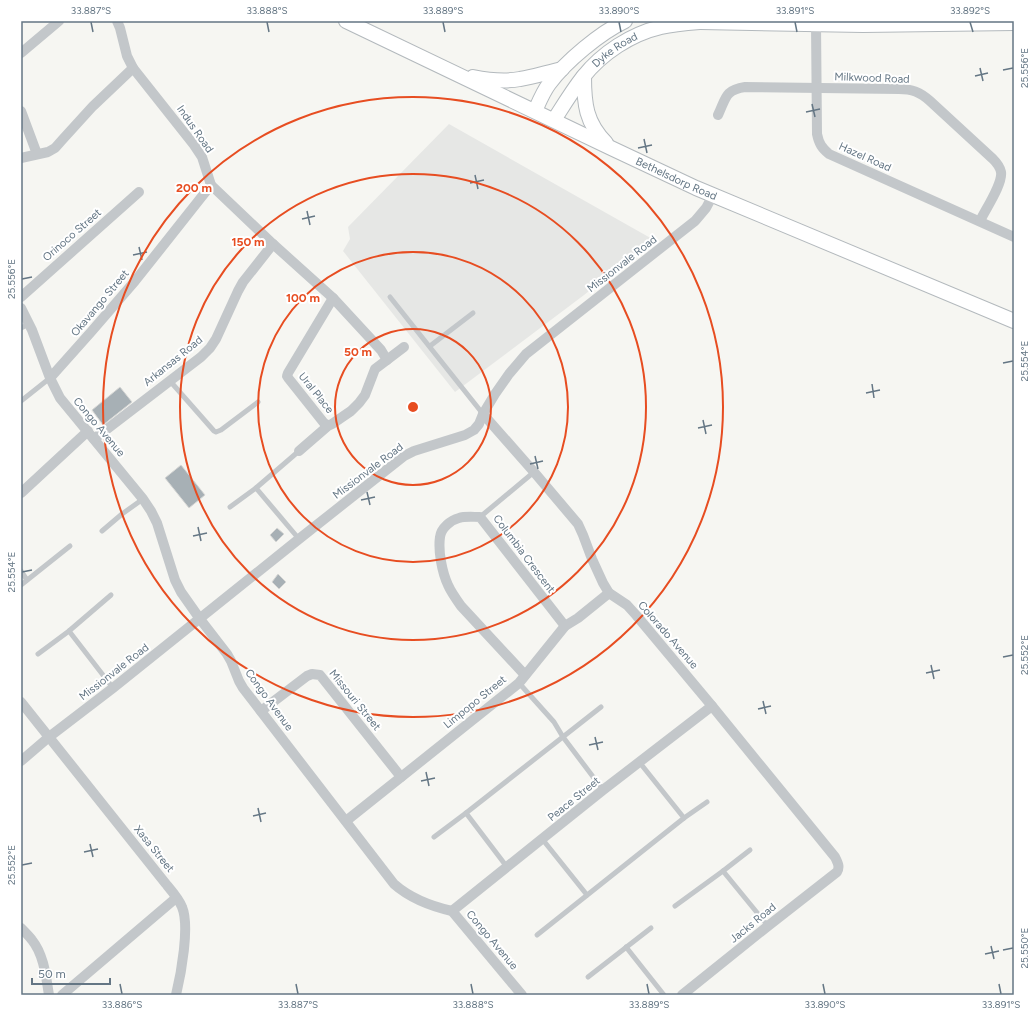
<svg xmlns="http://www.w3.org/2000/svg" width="1035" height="1016" viewBox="0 0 1035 1016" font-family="Figtree,sans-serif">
  <rect width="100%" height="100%" fill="#f6f6f2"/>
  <path fill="#e6e7e5" d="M449 124 654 240 584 295 455 392 343 251 350 239 348 227Z"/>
  <g fill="#a7b0b5" stroke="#d7d7d5">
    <path d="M120 387 132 402 103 425 92 410Z"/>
    <path d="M181 465 205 495 189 508 165 478Z"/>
    <path d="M277 528 284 534 276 542 270 535Z"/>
    <path d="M278 574 286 582 279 589 272 582Z"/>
  </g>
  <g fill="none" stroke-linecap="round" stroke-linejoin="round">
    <defs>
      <g id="secondary">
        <path id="s1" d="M346 21 611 148 696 188 1014 321"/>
        <path d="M584 76C584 104 586 123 606 143"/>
        <path d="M473 77C488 80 504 82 520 79 534 77 548 72 562 69"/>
        <path d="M535 111C539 102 543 92 549 84 566 61 600 33 625 21"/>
        <path id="s2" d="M554 120C563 106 572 91 583 77 602 53 631 34 661 27 674 24 688 23 701 22L863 25 1014 23"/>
      </g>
    </defs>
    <use href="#secondary" stroke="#b3b9bd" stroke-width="16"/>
    <g stroke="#c3c7ca" stroke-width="5">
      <path d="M390 297 483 414"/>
      <path d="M21 328 29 324"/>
      <path d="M430 346 473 313"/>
      <path d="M170 381 214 431 216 432 221 430 258 402"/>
      <path d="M21 401 50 378"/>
      <path d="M256 488 299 539"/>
      <path d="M230 507 256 488 299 451"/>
      <path d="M480 517 534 472"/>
      <path d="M102 531 122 514 143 499"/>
      <path d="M21 571 27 580"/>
      <path d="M21 585 70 546"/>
      <path d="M69 631 113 688"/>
      <path d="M38 654 69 631 111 595"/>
      <path d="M519 683 554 722 563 737 603 790"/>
      <path d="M640 763 684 818"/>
      <path d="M466 813 507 867"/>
      <path d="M434 837 466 813 601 707"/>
      <path d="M543 840 587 895"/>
      <path d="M723 871 768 926"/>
      <path d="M675 906 723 871 750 850"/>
      <path d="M537 935 684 818 707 802"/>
      <path d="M626 947 664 995"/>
      <path d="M588 977 651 928"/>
    </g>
    <g stroke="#c3c7ca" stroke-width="10">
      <path d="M117 21 120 28 127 56 133 68"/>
      <path d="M816 24 817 134C819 144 822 148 829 154L1014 237"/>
      <path d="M21 53 59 21"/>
      <path d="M21 111 37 154"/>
      <path d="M718 115C726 98 725 90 745 87L899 89C912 89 920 92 930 101L993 159C997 163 1000 167 1001 172 1003 184 985 210 980 221"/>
      <path d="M21 158 48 152 55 148 63 139 93 106 133 68 194 145 202 157 211 185 273 244 333 298 381 350 387 360"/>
      <path d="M21 297 139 192"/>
      <path d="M333 298 288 373 287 376 289 379 324 423C327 425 329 426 332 424L351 411 359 403 365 395 375 369 404 347"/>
      <path d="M21 308 32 330 50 378 60 398 143 499 151 511 157 523 175 580 181 592 200 619 227 654 231 661 239 681 243 688 394 884C411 899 430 906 452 911L522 995"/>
      <path d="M50 378 91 332 135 281 211 185"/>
      <path d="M483 414 534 472 578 524 583 535 592 559 603 583 609 593 627 605 636 615 712 706 835 857C838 863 840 867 837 872L768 926 682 995"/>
      <path d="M94 439 201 357 210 348 216 339 238 291 243 282 273 244"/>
      <path d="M299 451 329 425"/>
      <path d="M21 493 88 431"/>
      <path d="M525 675 461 606C456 599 451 592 448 585 442 572 438 551 440 537 441 528 451 520 459 518 465 516 473 517 480 517L565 626"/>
      <path d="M21 702 166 884C171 890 179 899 182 907 190 926 181 974 176 995"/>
      <path d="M261 711 307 676 312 674 320 675 401 777"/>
      <path d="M21 761 49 737 113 688 299 539 404 456 414 451 465 435 474 430 479 424 483 414 495 394 509 374 526 354 695 221 706 208 713 195"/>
      <path d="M346 821 519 683 565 626 578 618 609 593"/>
      <path d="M452 911 603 790 712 706"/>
      <path d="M21 928C25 932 29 936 32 940 44 955 46 977 49 995"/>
      <path d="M62 995 176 898"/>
    </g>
    <use href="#secondary" stroke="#fff" stroke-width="14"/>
  </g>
  <path fill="none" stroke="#647684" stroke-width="1.5" d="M91 22 93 32M267 22 269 32M443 22 445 32M619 22 621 32M795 22 797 32M970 22 973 32M980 68 983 81M1003 70 1013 68M975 76 988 73M812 104 815 117M806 112 820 109M644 139 647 153M638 148 652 145M475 175 478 189M470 183 484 180M307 211 310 225M302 219 315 216M139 247 142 260M133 255 147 252M22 279 32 277M1003 363 1013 361M872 384 874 398M866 393 880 390M703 420 706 434M698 428 712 425M535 456 538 469M530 464 543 461M367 492 370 505M361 500 375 497M198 527 201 541M193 536 207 533M22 572 32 570M1003 657 1013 655M931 665 934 679M926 673 940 670M763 701 766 714M758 709 771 706M595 737 598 750M589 745 603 742M426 772 429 786M421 781 435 778M258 808 261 822M253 816 266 813M90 844 93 857M84 852 98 849M22 865 32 863M991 946 994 959M1003 950 1013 948M985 954 999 951M120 984 122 994M296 984 298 994M471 984 473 994M647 984 649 994M823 984 825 994M999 984 1001 994"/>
  <g fill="none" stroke="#e74d21" stroke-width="2">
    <circle cx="413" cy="407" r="78"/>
    <circle cx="413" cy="407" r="155"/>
    <circle cx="413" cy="407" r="233"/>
    <circle cx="413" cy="407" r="310"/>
  </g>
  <g text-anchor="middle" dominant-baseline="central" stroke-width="4" stroke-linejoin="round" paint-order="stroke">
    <g font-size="11" fill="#647684" stroke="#fff">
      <text stroke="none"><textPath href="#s2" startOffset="94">Dyke Road</textPath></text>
      <text transform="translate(872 78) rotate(2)">Milkwood Road</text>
      <text transform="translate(195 129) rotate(55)">Indus Road</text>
      <text transform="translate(865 157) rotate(24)">Hazel Road</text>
      <text stroke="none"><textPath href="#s1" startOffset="366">Bethelsdorp Road</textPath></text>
      <text transform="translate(72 235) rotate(-41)">Orinoco Street</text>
      <text transform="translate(622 264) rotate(-38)">Missionvale Road</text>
      <text transform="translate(100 303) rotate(-50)">Okavango Street</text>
      <text transform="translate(173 361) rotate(-39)">Arkansas Road</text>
      <text transform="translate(316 393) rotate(51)">Ural Place</text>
      <text transform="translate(99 427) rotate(50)">Congo Avenue</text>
      <text transform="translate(368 471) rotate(-37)">Missionvale Road</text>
      <text transform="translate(524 554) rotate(53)">Columbia Crescent</text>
      <text transform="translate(668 635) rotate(49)">Colorado Avenue</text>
      <text transform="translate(114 672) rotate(-38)">Missionvale Road</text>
      <text transform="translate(269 700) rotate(54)">Congo Avenue</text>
      <text transform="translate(355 700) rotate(51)">Missouri Street</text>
      <text transform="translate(475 702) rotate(-39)">Limpopo Street</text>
      <text transform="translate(574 799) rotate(-39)">Peace Street</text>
      <text transform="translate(154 849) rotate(51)">Xasa Street</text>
      <text transform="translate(753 923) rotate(-39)">Jacks Road</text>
      <text transform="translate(492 940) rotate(50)">Congo Avenue</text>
    </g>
  </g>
  <circle cx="413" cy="407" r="6" fill="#e74d21" stroke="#fff" stroke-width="2"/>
  <g font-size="12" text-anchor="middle" font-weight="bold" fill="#e74d21" stroke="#fff" stroke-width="4" stroke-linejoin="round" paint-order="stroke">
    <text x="194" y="192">200 m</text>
    <text x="248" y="246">150 m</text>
    <text x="303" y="302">100 m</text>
    <text x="358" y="356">50 m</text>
  </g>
  <rect width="1035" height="1016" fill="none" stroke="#ffffff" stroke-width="44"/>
  <path d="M32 978v6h78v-6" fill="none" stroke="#647684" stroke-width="2"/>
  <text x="38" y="978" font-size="12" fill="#647684" stroke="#ffffff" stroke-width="3" paint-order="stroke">50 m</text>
  <rect x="22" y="22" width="991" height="972" fill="none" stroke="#647684" stroke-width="1.5"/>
  <g font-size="10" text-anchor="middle" fill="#647684">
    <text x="91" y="14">33.887°S</text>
    <text x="267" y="14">33.888°S</text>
    <text x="443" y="14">33.889°S</text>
    <text x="619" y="14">33.890°S</text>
    <text x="795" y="14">33.891°S</text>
    <text x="970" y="14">33.892°S</text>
    <text transform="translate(1024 68) rotate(-90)" y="4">25.556°E</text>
    <text transform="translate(11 279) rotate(-90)" y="4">25.556°E</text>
    <text transform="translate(1024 361) rotate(-90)" y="4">25.554°E</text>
    <text transform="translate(11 572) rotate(-90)" y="4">25.554°E</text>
    <text transform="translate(1024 655) rotate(-90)" y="4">25.552°E</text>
    <text transform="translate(11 865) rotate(-90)" y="4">25.552°E</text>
    <text transform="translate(1024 948) rotate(-90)" y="4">25.550°E</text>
    <text x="122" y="1008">33.886°S</text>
    <text x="298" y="1008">33.887°S</text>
    <text x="473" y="1008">33.888°S</text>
    <text x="649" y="1008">33.889°S</text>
    <text x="825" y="1008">33.890°S</text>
    <text x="1001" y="1008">33.891°S</text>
  </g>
</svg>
